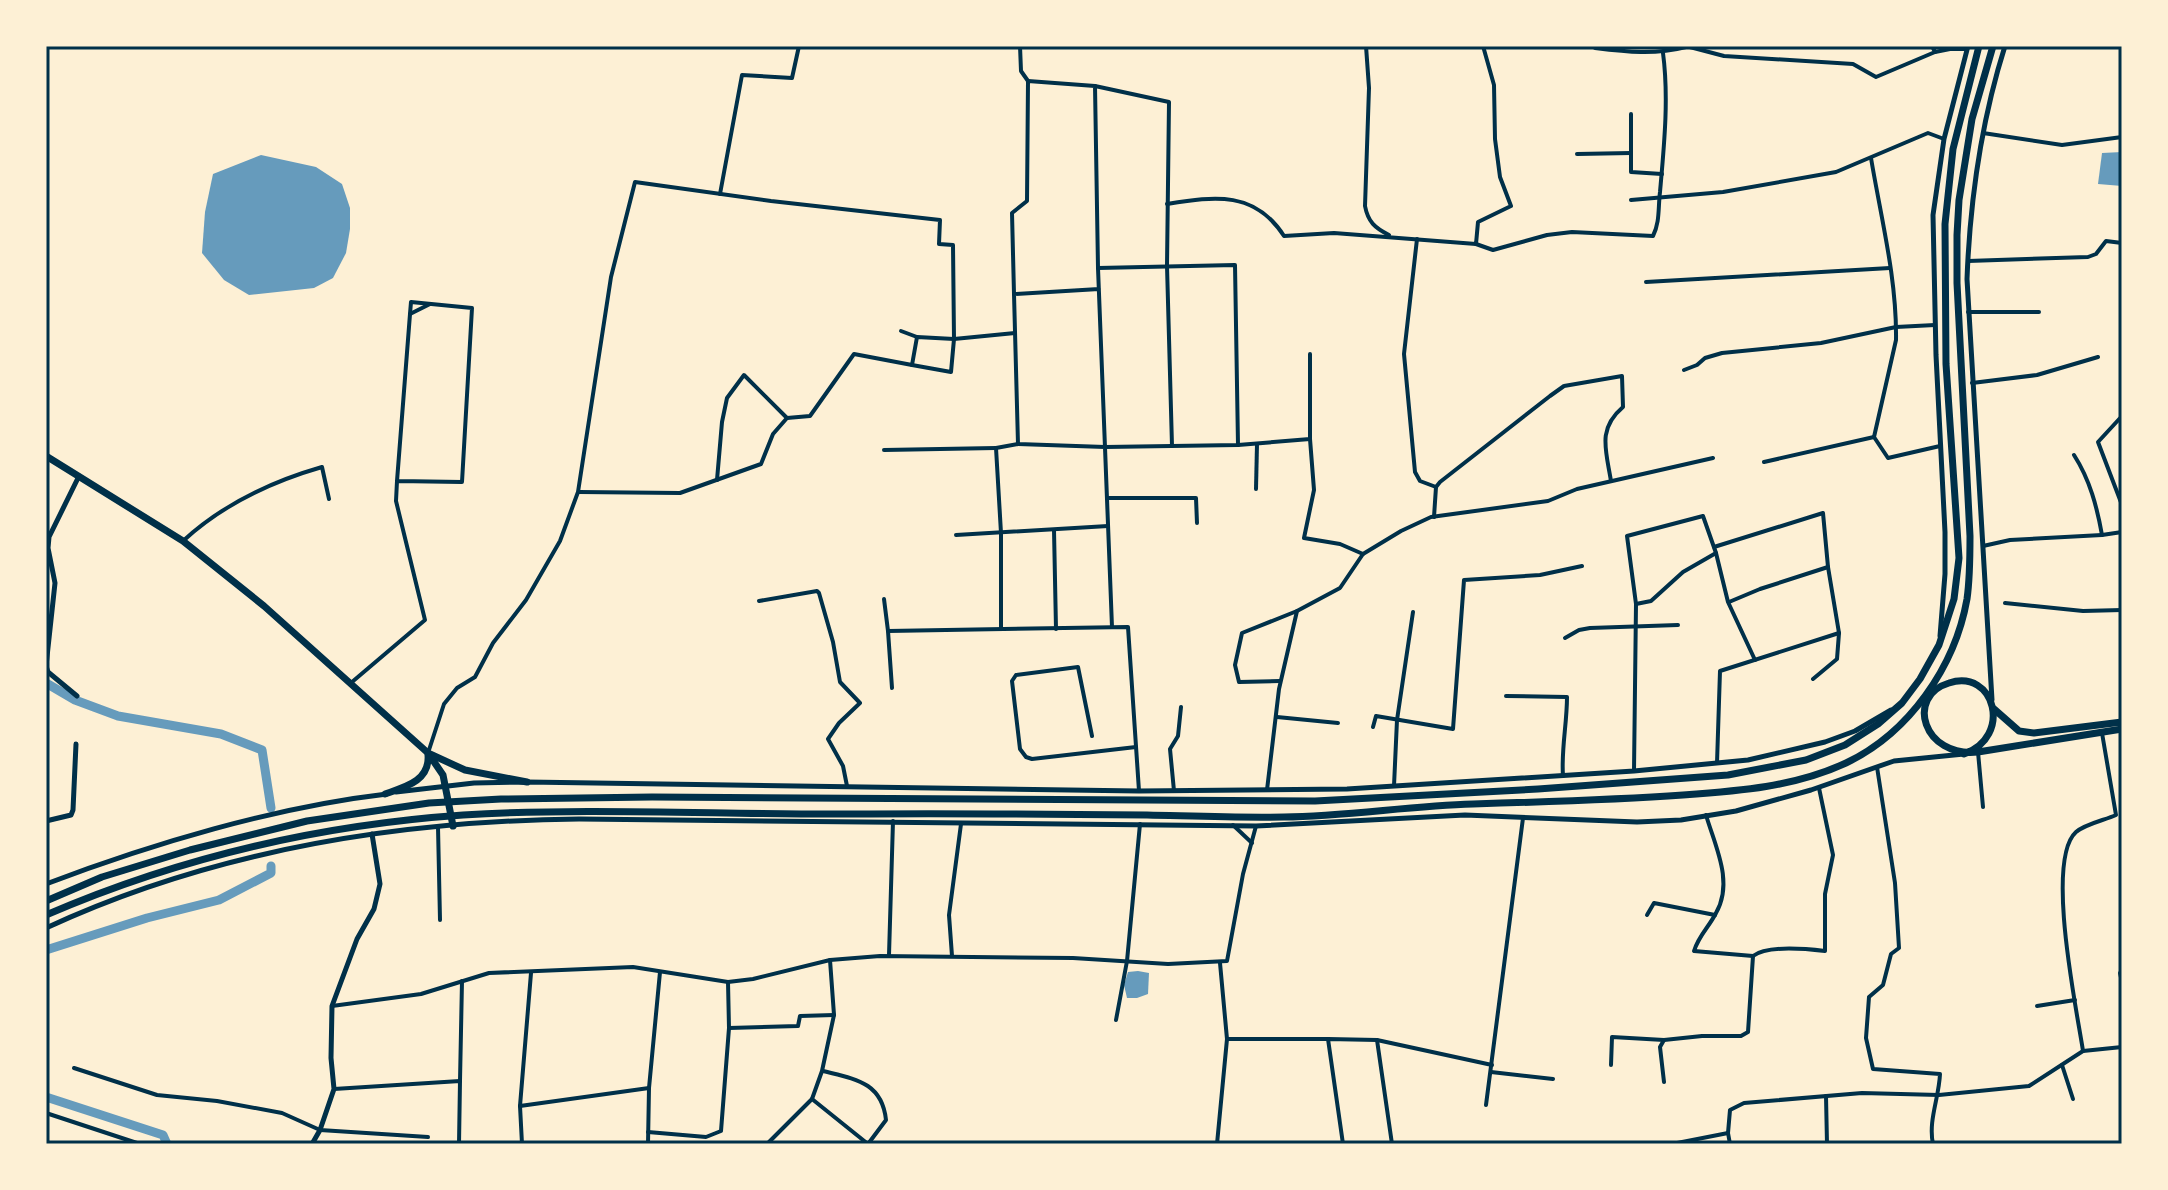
<svg xmlns="http://www.w3.org/2000/svg" width="2168" height="1190" viewBox="0 0 2168 1190" font-family="Overpass,sans-serif">
  <rect width="100%" height="100%" fill="#fdf0d5"/>
  <g fill="#669bbc">
    <path d="M2122 152V186L2098 184 2102 153Z"/>
    <path d="M261 155 316 167 342 184 350 208V229L346 253 333 278 314 288 249 295 224 280 202 253 205 212 213 174Z"/>
    <path d="M1138 971 1149 973 1148 994 1137 998H1127L1124 985 1128 972Z"/>
  </g>
  <g fill="none" stroke-linecap="round" stroke-linejoin="round">
    <g stroke="#669bbc" stroke-width="9">
      <path d="M46 683 75 700 118 716 221 734 262 750 271 808"/>
      <path d="M46 950 147 918 219 900 271 873V866"/>
      <path d="M46 1097 163 1135 167 1144"/>
    </g>
    <g stroke="#003049" stroke-width="4">
      <path d="M1020 46 1021 71 1028 81"/>
      <path d="M1366 46 1369 88 1365 206C1368 222 1375 228 1389 235"/>
      <path d="M1686 46 1724 56 1853 64 1876 77 1935 52 1932 46"/>
      <path d="M1595 48C1627 52 1655 55 1686 47"/>
      <path d="M1935 52 1950 49H1967"/>
      <path d="M1095 86 1169 102 1167 266 1172 446"/>
      <path d="M1631 114V172L1662 174"/>
      <path d="M1983 133 2062 145 2122 137"/>
      <path d="M1577 154 1631 153"/>
      <path d="M1871 158C1881 218 1897 279 1896 340L1874 437 1888 458 1940 446"/>
      <path d="M720 194 742 75 792 78 799 46"/>
      <path d="M1631 200 1723 192 1836 172 1928 133 1944 139"/>
      <path d="M1167 204C1216 196 1255 191 1284 236L1334 233 1476 244 1478 222 1511 206 1500 177 1495 139 1494 85 1483 46"/>
      <path d="M1417 239 1404 354 1415 472 1420 481 1436 487"/>
      <path d="M1476 244 1493 250 1547 235 1572 232 1653 236C1660 222 1658 208 1660 192 1664 147 1669 98 1663 53"/>
      <path d="M1968 261 2088 257 2096 254 2106 241 2122 243"/>
      <path d="M1646 282 1890 268"/>
      <path d="M1099 289 1014 294 1018 444 1105 447 1238 445 1235 265 1098 268 1112 627"/>
      <path d="M1014 294 1012 213 1027 201 1028 81 1095 86 1098 268"/>
      <path d="M1968 312H2039"/>
      <path d="M410 314 430 304"/>
      <path d="M901 331 917 337"/>
      <path d="M1684 370 1697 365 1705 358 1722 353 1821 343 1896 327 1935 325"/>
      <path d="M1972 383 2037 375 2098 357"/>
      <path d="M2122 416 2098 442 2122 505"/>
      <path d="M1310 439 1314 490 1304 538 1340 544 1363 554"/>
      <path d="M1238 445 1310 439V354"/>
      <path d="M884 450 996 448"/>
      <path d="M2074 455C2090 480 2097 507 2102 535L2122 532"/>
      <path d="M1764 462 1874 437"/>
      <path d="M717 480 722 422 727 398 744 375 787 418"/>
      <path d="M1256 489 1257 444"/>
      <path d="M579 492 680 493 761 464 773 434 787 418 810 416 854 354 912 365 917 337 954 339 1015 333"/>
      <path d="M1107 498H1196L1197 523"/>
      <path d="M1434 517 1436 487 1440 482 1550 396 1564 386 1622 376 1623 407C1597 429 1606 450 1611 481"/>
      <path d="M1054 530 1056 629"/>
      <path d="M956 535 1108 526"/>
      <path d="M183 541C223 504 270 482 322 467L329 499"/>
      <path d="M1983 546 2010 540 2102 535"/>
      <path d="M1714 547 1823 513 1828 567"/>
      <path d="M884 599 888 631"/>
      <path d="M759 601 817 591 819 593 833 642 840 682 860 703 839 723 828 739 843 766 847 786"/>
      <path d="M1729 602 1760 589 1828 567 1839 633 1837 659 1813 679"/>
      <path d="M2005 603 2083 611 2122 610"/>
      <path d="M1636 604 1651 601 1683 572 1716 553"/>
      <path d="M1001 629V533L996 448 1018 444"/>
      <path d="M1565 638 1579 630 1590 628 1678 625"/>
      <path d="M1280 681 1239 682 1235 665 1242 633 1297 611"/>
      <path d="M352 682 425 620 396 501 397 481 410 314 411 302 472 308 462 482 397 481"/>
      <path d="M892 688 888 631 1128 627 1139 791"/>
      <path d="M1506 696 1567 697C1567 724 1561 750 1563 776"/>
      <path d="M1277 717 1338 723"/>
      <path d="M1373 727 1376 716 1453 729 1464 580 1540 575 1582 566"/>
      <path d="M1092 736 1078 667 1016 675 1012 681 1020 749 1026 757 1032 759 1136 747"/>
      <path d="M1978 752 1983 807"/>
      <path d="M428 753 444 704 457 688 475 677 493 643 526 600 560 541 578 492 611 277 635 182 771 201 940 220 939 244 953 245 954 339 951 372 912 365"/>
      <path d="M1717 763 1720 671 1839 633"/>
      <path d="M1877 767 1895 883 1899 948 1891 954 1883 985 1869 997 1866 1038 1873 1069 1940 1074C1939 1098 1928 1121 1933 1144"/>
      <path d="M1634 771 1636 604 1627 536 1703 516 1716 553 1728 602 1755 660"/>
      <path d="M1394 786 1397 720 1413 612"/>
      <path d="M1267 790 1279 689 1297 611 1340 588 1363 554 1401 531 1431 517 1548 501 1577 489 1713 458"/>
      <path d="M1174 791 1170 749 1178 736 1181 707"/>
      <path d="M1706 815C1715 846 1734 882 1716 913 1709 927 1699 935 1694 951L1753 956"/>
      <path d="M1233 825 1252 843"/>
      <path d="M438 827 440 920"/>
      <path d="M1647 915 1654 903 1715 915"/>
      <path d="M889 955 893 821"/>
      <path d="M952 956 949 915 961 824"/>
      <path d="M1220 963 1227 1039H1328"/>
      <path d="M531 973 520 1106 649 1088"/>
      <path d="M2120 973 2122 982"/>
      <path d="M332 1006 421 994 489 973 633 967 728 982 753 979 830 960 880 956 1073 958 1168 964 1227 961 1243 874 1256 826"/>
      <path d="M2037 1006 2075 1000"/>
      <path d="M1116 1020 1127 961 1140 824"/>
      <path d="M729 1028 798 1026 800 1016 834 1015"/>
      <path d="M1377 1040 1392 1144"/>
      <path d="M2083 1051C2077 1011 2045 860 2076 832 2085 824 2105 820 2116 815L2102 733"/>
      <path d="M1611 1065 1612 1037 1664 1040"/>
      <path d="M2062 1065 2073 1099"/>
      <path d="M74 1068 157 1095 217 1101 282 1113 320 1130 428 1137"/>
      <path d="M823 1071C855 1079 882 1082 886 1120L868 1144"/>
      <path d="M1491 1072 1553 1079"/>
      <path d="M460 1081 462 981"/>
      <path d="M1664 1082 1660 1047 1664 1040 1702 1036H1741L1748 1032 1753 956C1767 945 1808 949 1825 951V894L1833 855 1819 788"/>
      <path d="M334 1089 460 1081 459 1144"/>
      <path d="M1826 1096 1827 1144"/>
      <path d="M812 1099 822 1071 834 1015 830 960"/>
      <path d="M1486 1105 1523 818"/>
      <path d="M520 1106 522 1144"/>
      <path d="M46 1113 140 1144"/>
      <path d="M648 1132 706 1137 721 1131 729 1028 728 982"/>
      <path d="M648 1144 649 1088 660 972"/>
      <path d="M767 1144 812 1099 868 1144"/>
      <path d="M1217 1144 1227 1039"/>
      <path d="M1343 1144 1328 1039 1377 1040 1492 1065"/>
      <path d="M1672 1144 1728 1133"/>
      <path d="M1730 1144 1728 1133 1730 1110 1744 1103 1862 1093 1939 1095 2029 1086 2083 1051 2122 1047"/>
    </g>
    <g stroke="#003049" stroke-width="5">
      <path d="M1940 636 1945 574V532L1936 355 1933 215 1944 139 1968 46"/>
      <path d="M77 696 48 672 46 666 55 583 48 548 49 537 79 476"/>
      <path d="M1992 700 1967 279C1970 200 1981 122 2005 46"/>
      <path d="M396 792 474 783 527 782 1139 791 1347 789 1634 771 1748 760 1825 742 1855 731 1891 710"/>
      <path d="M46 821 71 815 73 810 76 744"/>
      <path d="M46 884C151 844 275 807 387 794"/>
      <path d="M46 928C212 851 397 821 579 819L1256 826 1465 815 1637 822 1681 820 1736 811 1811 790 1894 761 1964 754"/>
      <path d="M312 1144 320 1130 334 1089 331 1058 332 1006 357 939 374 909 380 884 372 834"/>
    </g>
    <g stroke="#003049" stroke-width="7">
      <path d="M46 456 183 541 264 606 428 753 443 775 453 826"/>
      <path d="M430 754 465 770 527 782"/>
      <path d="M385 794C405 787 430 781 428 755"/>
    </g>
    <g stroke="#003049" stroke-width="7">
      <path d="M1994 709 2019 731 2034 733 2122 722"/>
      <path d="M1964 754C2013 737 1995 668 1949 683 1905 696 1923 758 1978 752L2122 729"/>
      <path d="M46 901 102 877 190 850 307 821 429 803 501 799 652 797 1315 801 1538 789 1728 775 1806 760 1845 745 1878 724 1902 703 1920 679 1939 645 1954 599 1959 558 1946 364 1945 224 1953 149 1979 46"/>
      <path d="M46 915C178 858 319 825 463 815 593 807 723 815 852 814 951 813 1049 814 1147 815 1192 816 1238 818 1284 817 1347 816 1409 806 1473 804 1543 802 1613 800 1683 795 1739 791 1794 787 1846 763 1909 733 1955 667 1967 599 1970 578 1970 557 1970 536L1957 283V235L1959 200 1972 119 1993 46"/>
    </g>
  </g>
  <rect width="2168" height="1190" fill="none" stroke="#fdf0d5" stroke-width="96"/>
  <rect x="48" y="48" width="2072" height="1094" fill="none" stroke="#003049" stroke-width="3"/>
</svg>
